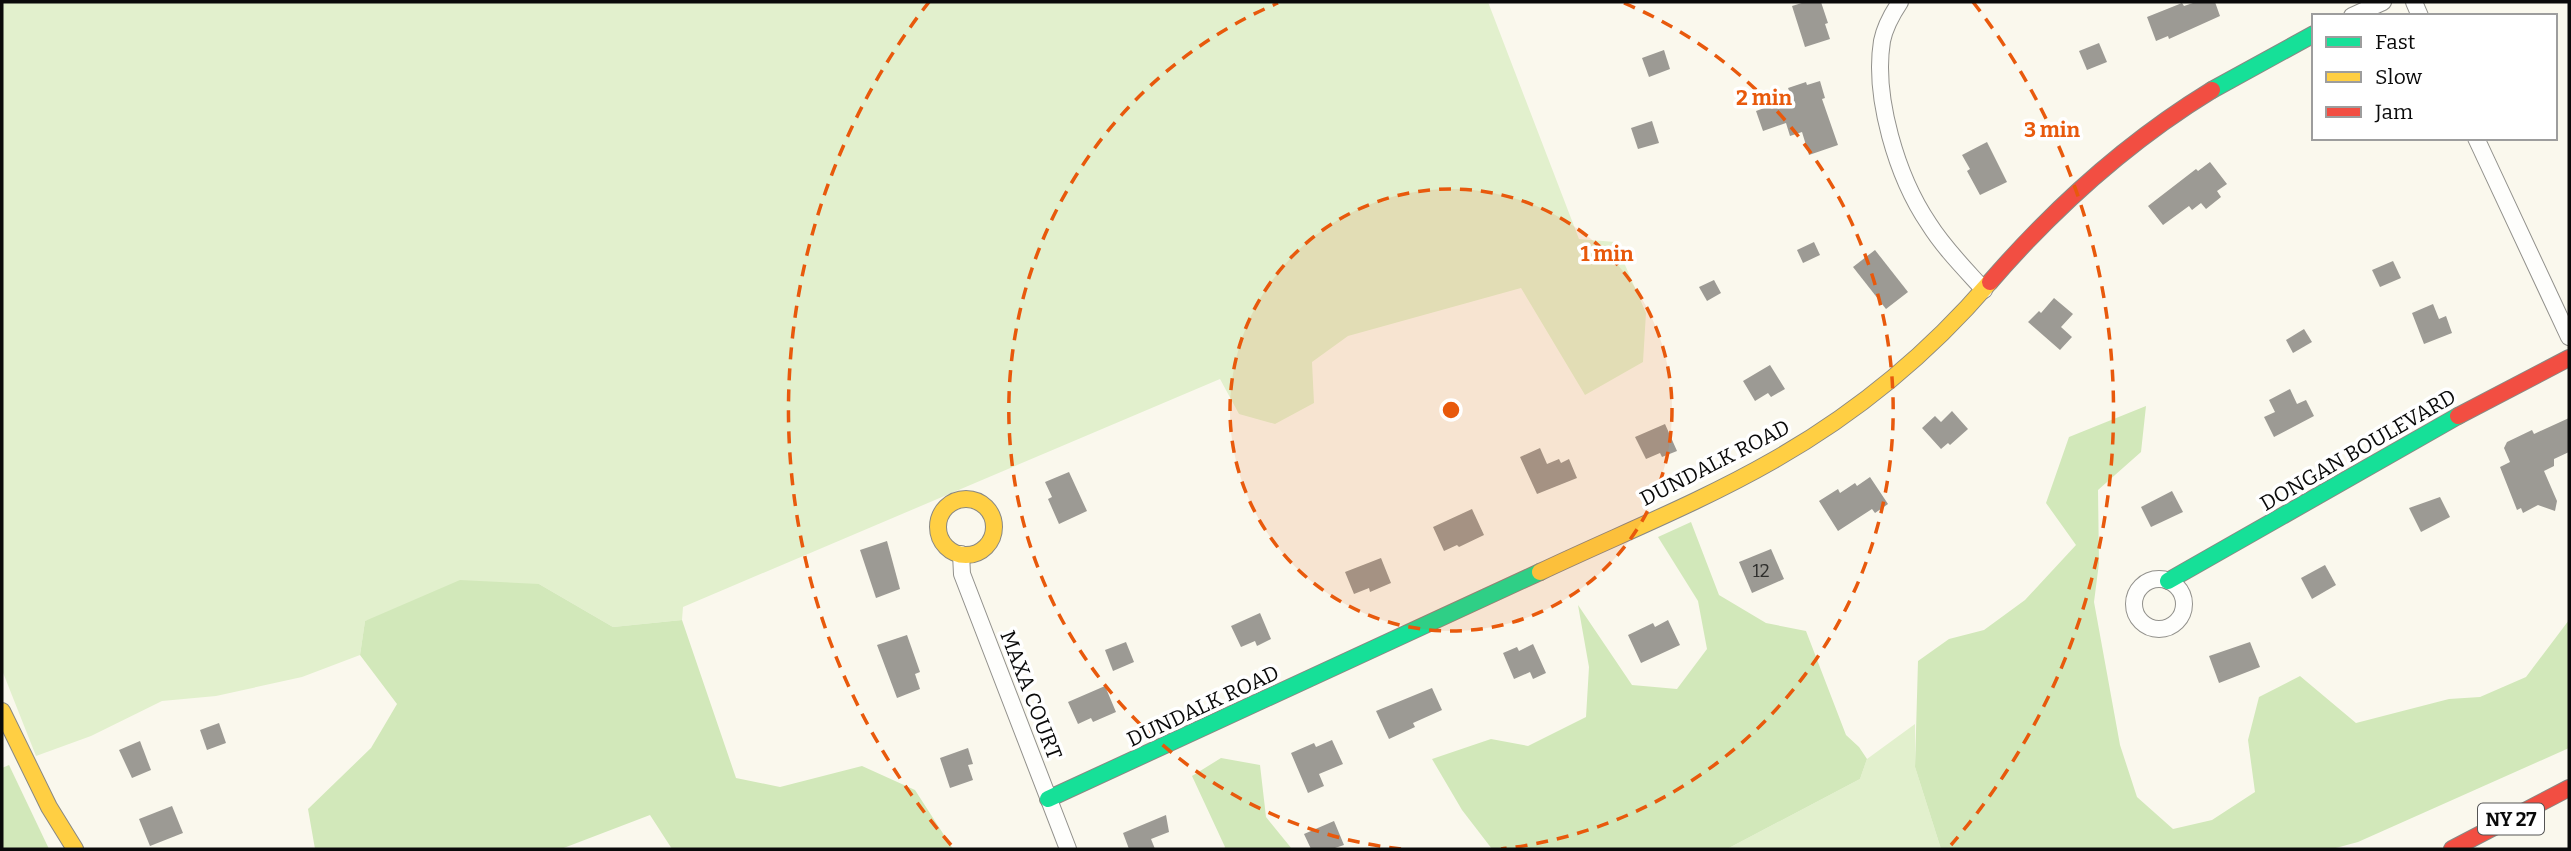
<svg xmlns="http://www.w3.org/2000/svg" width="2571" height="851" viewBox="0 0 2571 851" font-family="Bitter,serif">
  <rect width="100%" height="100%" fill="#faf8ed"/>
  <g fill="#e2f0cd">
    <path d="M2 2H1488L1579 239 1615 242 1646 313 1643 362 1585 395 1521 288 1348 336 1312 362 1314 403 1275 424 1239 414 1220 379 683 607 682 620 613 627 539 584 365 621 360 655 302 677 216 696 162 701 91 736 36 756 2 670Z"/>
    <path d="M1915 724V767L1941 849H1727L1860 779 1867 759Z"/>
  </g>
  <g fill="#d2e8ba">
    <path d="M2146 406 2141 452 2098 490 2099 563 2094 602 2120 745 2137 797 2173 829 2212 820 2255 792 2248 740 2259 697 2300 676 2356 723 2449 699 2480 697 2526 677 2569 620V748L2358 842 2332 849H1941L1915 767 1918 661 1949 639 1984 630 2025 600 2076 545 2046 503 2069 437Z"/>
    <path d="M1691 522 1719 595 1766 623 1806 631 1846 735 1859 747 1867 759 1860 779 1727 849H1492L1462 810 1432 759 1491 739 1528 746 1586 717 1589 667 1578 605 1632 685 1677 689 1707 649 1698 601 1658 537Z"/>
    <path d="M460 580 539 584 613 627 682 620 736 778 780 787 862 766 915 790 953 849H672L650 815 561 849H315L308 809 371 748 397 704 360 655 365 621Z"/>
    <path d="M1221 758 1260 765 1266 817 1292 849H1224L1225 847 1192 776Z"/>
    <path d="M9 765 49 849H2V768Z"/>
  </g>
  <g fill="#9c9a94">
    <path d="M1805 2H1821L1828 23 1825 24 1830 39 1805 47 1792 6Z"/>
    <path d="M2196 2H2215L2220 16 2169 39 2168 36 2156 41 2147 17 2182 3 2184 6Z"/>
    <path d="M2099 43 2107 62 2087 70 2079 51Z"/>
    <path d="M1664 50 1670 69 1649 77 1642 58Z"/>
    <path d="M1820 81 1825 98 1822 99 1838 145 1809 155 1802 132 1790 136 1786 123 1763 131 1756 111 1792 98 1788 88 1806 82 1807 85Z"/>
    <path d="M1652 121 1659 143 1638 149 1631 128Z"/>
    <path d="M1987 142 2007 182 1980 195 1967 171 1970 169 1962 155Z"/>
    <path d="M2210 162 2227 184 2217 191 2221 197 2206 209 2201 203 2192 210 2189 206 2163 225 2148 206 2196 169 2198 171Z"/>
    <path d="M1814 242 1820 255 1803 263 1797 250Z"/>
    <path d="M1875 250 1908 292 1886 309 1853 267Z"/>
    <path d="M2393 261 2401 278 2380 287 2372 270Z"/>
    <path d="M1714 280 1721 293 1707 301 1699 287Z"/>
    <path d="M2054 298 2073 314 2061 327 2072 337 2060 350 2028 322 2039 311 2041 313Z"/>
    <path d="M2433 304 2439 319 2446 316 2452 333 2424 344 2412 313Z"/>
    <path d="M2304 329 2312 342 2293 353 2286 340Z"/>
    <path d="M1770 365 1785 389 1771 397 1768 393 1755 401 1743 381Z"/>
    <path d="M2290 389 2297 404 2306 400 2314 416 2274 437 2264 417 2275 412 2269 400Z"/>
    <path d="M1952 411 1968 429 1950 445 1948 443 1941 449 1922 428 1935 416 1941 422Z"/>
    <path d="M2569 418V452L2554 459V466L2544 471 2557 501 2555 511 2538 505 2523 513 2521 508 2517 510 2500 467 2510 462 2504 448 2507 442 2532 430 2534 434Z"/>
    <path d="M1665 424 1677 451 1662 457 1660 453 1646 459 1635 437Z"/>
    <path d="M1540 448 1547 464 1559 459 1561 463 1569 459 1577 478 1537 494 1520 457Z"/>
    <path d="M1069 472 1087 511 1059 524 1048 499 1052 497 1045 482Z"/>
    <path d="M1870 477 1888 504 1875 513 1872 509 1838 531 1819 501 1838 489 1840 493 1855 483 1857 486Z"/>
    <path d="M2172 491 2183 512 2151 527 2141 507Z"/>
    <path d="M2440 497 2450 517 2421 532 2409 508Z"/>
    <path d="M1472 509 1484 535 1459 547 1457 545 1444 551 1433 527Z"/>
    <path d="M887 541 900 589 876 598 860 550Z"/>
    <path d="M1771 549 1784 579 1752 593 1739 562Z"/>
    <path d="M1381 558 1391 583 1370 592 1369 588 1354 594 1345 572Z"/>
    <path d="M2325 565 2336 585 2312 599 2301 578Z"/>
    <path d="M1260 613 1271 639 1257 646 1255 641 1241 647 1231 626Z"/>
    <path d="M1668 620 1680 645 1641 663 1628 635 1653 623 1655 627Z"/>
    <path d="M907 635 920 672 915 674 920 689 897 698 877 645Z"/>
    <path d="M1126 642 1134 662 1113 671 1105 650Z"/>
    <path d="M2250 642 2260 667 2219 683 2209 656Z"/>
    <path d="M1533 644 1546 673 1533 679 1530 672 1514 679 1503 653 1517 647 1519 651Z"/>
    <path d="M1105 686 1116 712 1093 722 1091 718 1078 724 1068 702Z"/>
    <path d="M1432 688 1442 710 1413 723 1415 727 1389 739 1376 711Z"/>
    <path d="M219 723 226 743 207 750 200 730Z"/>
    <path d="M1332 740 1343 764 1319 774 1324 786 1308 793 1291 753 1314 743 1316 747Z"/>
    <path d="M140 741 151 770 132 778 119 750Z"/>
    <path d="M968 748 973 764 968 765 973 780 950 788 940 758Z"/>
    <path d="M172 806 183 833 150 846 139 819Z"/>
    <path d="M1166 815 1169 832 1151 839 1155 849H1129L1123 833Z"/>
    <path d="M1334 821 1344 845 1332 849H1311L1304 834Z"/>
  </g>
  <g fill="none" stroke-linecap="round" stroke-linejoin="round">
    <defs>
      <g id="street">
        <path d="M1900 2C1892 14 1885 26 1882 41 1873 97 1897 177 1929 224 1944 248 1965 269 1984 290"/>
        <path d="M2414 2 2420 16"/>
        <path d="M2352 16 2383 2"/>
        <path d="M2476 138 2569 337"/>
        <path d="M961 554 962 574 1068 849"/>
        <circle cx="2159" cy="604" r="25"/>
      </g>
      <g id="fast">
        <path d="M2212 90 2314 34"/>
        <path d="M2168 581 2458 416"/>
        <path d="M1048 799 1540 572"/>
      </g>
      <g id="slow">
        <circle cx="966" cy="527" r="28"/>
        <path d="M1540 572C1618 535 1699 503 1774 460 1855 414 1929 353 1990 282"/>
        <path d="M2 711 49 807 75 849"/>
      </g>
      <g id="jam">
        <path d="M1990 282C2055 207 2127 142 2212 90"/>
        <path d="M2458 416 2569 358"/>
        <path d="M2452 849 2569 788"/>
      </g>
    </defs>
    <use href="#street" stroke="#92918c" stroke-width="18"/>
    <use href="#fast" stroke="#898883" stroke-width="18"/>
    <use href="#slow" stroke="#898883" stroke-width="18"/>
    <use href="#jam" stroke="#898883" stroke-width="18"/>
    <use href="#street" stroke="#fefefc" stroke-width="16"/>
    <use href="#fast" stroke="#16e098" stroke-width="16"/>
    <use href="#slow" stroke="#ffcf43" stroke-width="16"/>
    <use href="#jam" stroke="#f24e42" stroke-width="16"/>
  </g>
  <circle cx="1451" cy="410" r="221" fill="#e8590c" fill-opacity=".12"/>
  <g fill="none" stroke="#e8590c" stroke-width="3.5" stroke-dasharray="12 9">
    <circle cx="1451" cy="410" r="221"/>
    <path d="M1401 849A442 442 0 0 1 1278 3M1624 3A442 442 0 0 1 1501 849"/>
    <path d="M951 845A663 663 0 0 1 929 2M1973 2A663 663 0 0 1 1951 845"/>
  </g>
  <g text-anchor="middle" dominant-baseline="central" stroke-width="7" stroke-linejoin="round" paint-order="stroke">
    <g font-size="18" fill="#2e2e2c">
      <text x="1761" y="571">12</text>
    </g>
    <rect fill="#fff" stroke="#545454" stroke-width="2" x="2478" y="803.5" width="66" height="31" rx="5"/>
    <g font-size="19" font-weight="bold" fill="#0a0a0a">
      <text x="2511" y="819">NY 27</text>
    </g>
    <g font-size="21" fill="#0a0a0a" stroke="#fff">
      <text transform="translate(2358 450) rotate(-30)">DONGAN BOULEVARD</text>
      <text transform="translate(1715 463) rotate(-27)">DUNDALK ROAD</text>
      <text transform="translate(1031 695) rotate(69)">MAXA COURT</text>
      <text transform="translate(1203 706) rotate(-25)">DUNDALK ROAD</text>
    </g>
  </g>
  <circle cx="1451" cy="410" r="10" fill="#e8590c" stroke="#fff" stroke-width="3.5"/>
  <g font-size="21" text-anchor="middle" font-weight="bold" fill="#e8590c" stroke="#fff" stroke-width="7" stroke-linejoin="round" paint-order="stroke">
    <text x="1764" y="105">2 min</text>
    <text x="2052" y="137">3 min</text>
    <text x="1607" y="261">1 min</text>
  </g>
  <rect width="2571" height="851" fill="none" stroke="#0a0a0a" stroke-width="7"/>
  <rect x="2312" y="14" width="245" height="126" fill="#ffffff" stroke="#9d9d9d" stroke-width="2"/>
  <rect x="2326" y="37" width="35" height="10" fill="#16e098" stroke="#9d9d9d" stroke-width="2"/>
  <text x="2375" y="49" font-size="21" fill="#0a0a0a">Fast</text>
  <rect x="2326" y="72" width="35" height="10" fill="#ffcf43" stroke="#9d9d9d" stroke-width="2"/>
  <text x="2375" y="84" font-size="21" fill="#0a0a0a">Slow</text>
  <rect x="2326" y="107" width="35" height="10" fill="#f24e42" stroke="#9d9d9d" stroke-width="2"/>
  <text x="2375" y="119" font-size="21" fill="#0a0a0a">Jam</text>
</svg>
